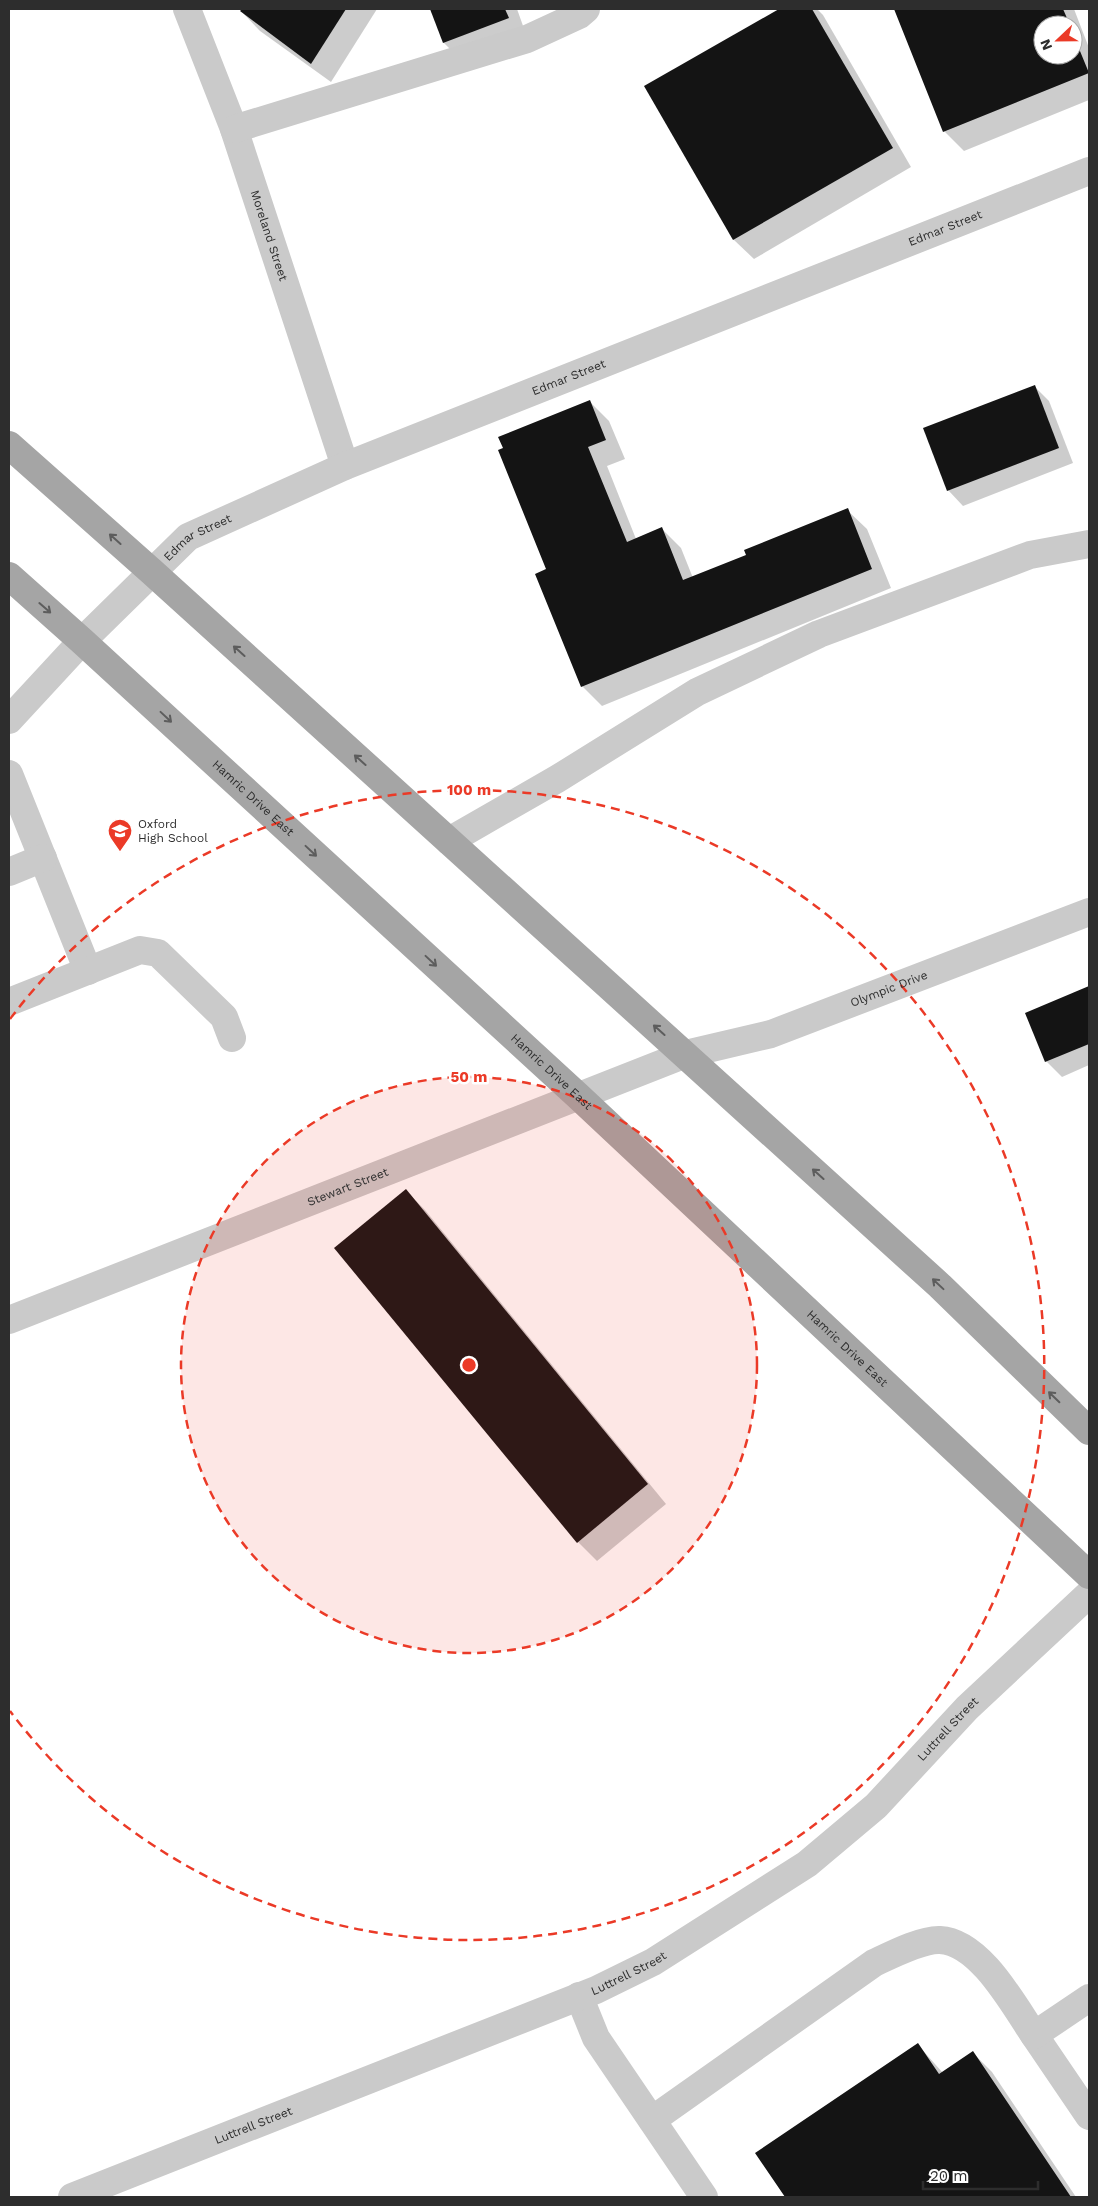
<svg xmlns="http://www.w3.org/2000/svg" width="1098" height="2206" viewBox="0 0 1098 2206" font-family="'Work Sans',sans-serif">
  <rect width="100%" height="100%" fill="#fff"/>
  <g fill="#0003" fill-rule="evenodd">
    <path d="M243 9H377L331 82 260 31 241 11Z"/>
    <path d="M431 9H517L527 37 463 62 444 43Z"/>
    <path d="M781 9H817L823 15 911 167 754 259 734 240 646 87Z"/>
    <path d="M895 9H1074L1089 48V100L964 151 944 131ZM1043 25H1073V55H1043Z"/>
    <path d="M1034 386 1049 401 1073 463 963 506 948 490Z"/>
    <path d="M590 402 609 421 625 459 607 466 636 539 662 529 681 548 693 578 748 556 847 510 867 529 891 588 602 706 582 686 548 570Z"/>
    <path d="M1089 988V1065L1062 1077 1046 1061 1026 1014Z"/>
    <path d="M406 1191 425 1210 666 1504 597 1561 578 1542Z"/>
    <path d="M918 2045 943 2073 973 2053 992 2072 1076 2197H787L757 2153Z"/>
  </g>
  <g fill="#141414">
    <path d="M242 9H346L311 64 240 11Z"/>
    <path d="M430 9H505L509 18 443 43Z"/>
    <path d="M779 9H812L893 148 733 240 644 86Z"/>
    <path d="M894 9H1063L1070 25H1043V55H1073V34L1089 73 943 132Z"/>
    <path d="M1035 385 1059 448 947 491 923 428Z"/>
    <path d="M590 400 606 440 588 447 627 542 662 527 683 580 746 555 744 550 848 508 872 569 581 687 535 574 546 569 498 450 503 448 498 437Z"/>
    <path d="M1089 986V1044L1045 1062 1025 1013Z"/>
    <path d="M406 1189 648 1484 577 1543 334 1248Z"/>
    <path d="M918 2043 939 2074 973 2051 1071 2197H785L755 2153Z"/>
  </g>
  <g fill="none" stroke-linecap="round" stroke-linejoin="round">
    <g stroke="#cacaca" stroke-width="28">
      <path id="s1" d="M187 9 234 129 345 466"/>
      <path d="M234 129 527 39 579 15 586 9"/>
      <path id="s2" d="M9 720 82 641 188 537 345 466 1089 171"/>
      <path d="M9 774 88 971"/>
      <path d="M449 841 557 779 697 692 819 634 1030 555 1089 544"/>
      <path d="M9 872 43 858"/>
      <path d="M9 1002 140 950 158 953 224 1017 232 1038"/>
      <path id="s3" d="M9 1320 686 1054 771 1034 1089 912"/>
      <path d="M579 1996 596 2038 704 2197"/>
      <path d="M1034 2035 1089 2116"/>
      <path d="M652 2120 874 1963C891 1955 922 1939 940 1940 980 1942 1013 2004 1034 2035L1089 1998"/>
      <path id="s4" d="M72 2197 596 1990 653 1962 807 1864 876 1806 967 1708 1089 1594"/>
    </g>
    <g stroke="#a5a5a5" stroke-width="28">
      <path d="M9 445 151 571 940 1286 1089 1431"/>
      <path id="s5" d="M9 576 82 641 578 1096 1089 1575"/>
    </g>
  </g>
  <defs><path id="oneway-shaft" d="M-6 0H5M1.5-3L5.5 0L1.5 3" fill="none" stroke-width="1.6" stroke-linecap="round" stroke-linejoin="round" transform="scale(1.25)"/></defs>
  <g stroke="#5d5d5d">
    <use href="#oneway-shaft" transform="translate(115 539) rotate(-138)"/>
    <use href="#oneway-shaft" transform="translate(45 608) rotate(41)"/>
    <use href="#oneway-shaft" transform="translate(239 651) rotate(-138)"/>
    <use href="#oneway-shaft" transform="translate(166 717) rotate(43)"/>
    <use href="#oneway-shaft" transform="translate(360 760) rotate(-138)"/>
    <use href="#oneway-shaft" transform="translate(311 851) rotate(43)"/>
    <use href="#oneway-shaft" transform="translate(431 961) rotate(43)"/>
    <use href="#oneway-shaft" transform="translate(659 1030) rotate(-138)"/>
    <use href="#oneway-shaft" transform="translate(818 1174) rotate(-138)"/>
    <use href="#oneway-shaft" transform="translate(938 1284) rotate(-137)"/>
    <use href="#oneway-shaft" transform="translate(1054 1397) rotate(-136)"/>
  </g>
  <circle cx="469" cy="1365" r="288" fill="#eb3a27" fill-opacity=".12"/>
  <g fill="none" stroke="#eb3a27" stroke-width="2.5" stroke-dasharray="9 6">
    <circle cx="469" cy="1365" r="288"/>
    <path d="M10 1019A575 575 0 1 1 10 1711"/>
  </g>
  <defs>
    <symbol id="school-pin" viewBox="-11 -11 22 30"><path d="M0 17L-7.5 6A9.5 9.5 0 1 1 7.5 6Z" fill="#eb3a27" stroke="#fff"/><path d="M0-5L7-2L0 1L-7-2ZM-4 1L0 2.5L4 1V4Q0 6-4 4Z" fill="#fff"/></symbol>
  </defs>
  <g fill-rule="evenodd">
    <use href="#school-pin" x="106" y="817" width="28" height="38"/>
  </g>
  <g text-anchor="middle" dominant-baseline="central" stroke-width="5" stroke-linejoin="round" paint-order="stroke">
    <g font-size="12" fill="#2d2d2d" stroke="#fff">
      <text stroke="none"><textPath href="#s2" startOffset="1074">Edmar Street</textPath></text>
      <text stroke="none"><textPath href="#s1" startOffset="241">Moreland Street</textPath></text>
      <text stroke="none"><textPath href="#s2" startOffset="669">Edmar Street</textPath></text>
      <text stroke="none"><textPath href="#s2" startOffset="264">Edmar Street</textPath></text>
      <text stroke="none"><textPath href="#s5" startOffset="330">Hamric Drive East</textPath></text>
      <text stroke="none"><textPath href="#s3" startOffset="941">Olympic Drive</textPath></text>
      <text stroke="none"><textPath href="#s5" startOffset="735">Hamric Drive East</textPath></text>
      <text stroke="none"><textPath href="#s3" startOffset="364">Stewart Street</textPath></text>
      <text stroke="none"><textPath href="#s5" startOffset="1140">Hamric Drive East</textPath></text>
      <text stroke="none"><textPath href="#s4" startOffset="1005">Luttrell Street</textPath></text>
      <text stroke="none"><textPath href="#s4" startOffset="600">Luttrell Street</textPath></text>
      <text stroke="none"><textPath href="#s4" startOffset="195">Luttrell Street</textPath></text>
    </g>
    <g font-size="12" fill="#2d2d2d" stroke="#fff" text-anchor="start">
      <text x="138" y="824">Oxford<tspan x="138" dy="14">High School</tspan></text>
    </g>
  </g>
  <circle cx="469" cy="1365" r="8" fill="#eb3a27" stroke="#fff" stroke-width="2.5"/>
  <g font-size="15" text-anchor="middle" font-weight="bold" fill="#eb3a27" stroke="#fff" stroke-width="5" stroke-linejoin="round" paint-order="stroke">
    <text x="469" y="795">100 m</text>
    <text x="469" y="1082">50 m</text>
  </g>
  <rect width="1098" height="2206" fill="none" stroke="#2d2d2d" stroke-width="20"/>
  <g transform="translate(1058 40) rotate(248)"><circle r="24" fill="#ffffff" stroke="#ababab"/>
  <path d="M0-4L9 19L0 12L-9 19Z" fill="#eb3a27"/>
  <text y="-8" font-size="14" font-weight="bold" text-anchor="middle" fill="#2d2d2d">N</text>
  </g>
  <path d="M923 2181v8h115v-8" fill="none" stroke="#2d2d2d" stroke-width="2.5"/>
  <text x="930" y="2181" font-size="15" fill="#2d2d2d" stroke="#ffffff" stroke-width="4" paint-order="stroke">20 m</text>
</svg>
